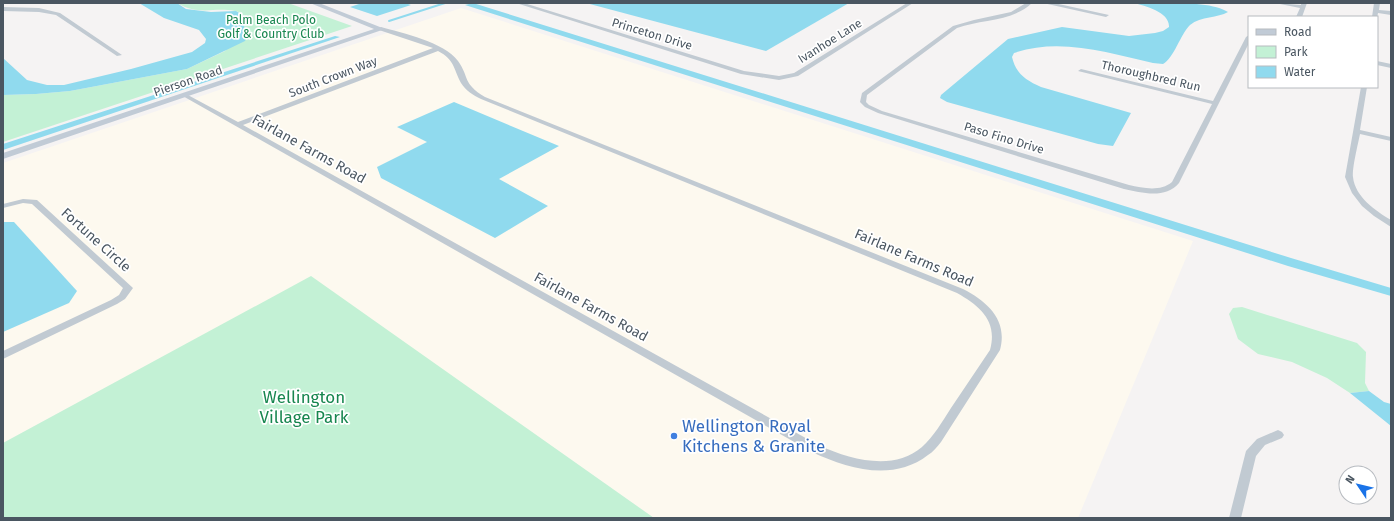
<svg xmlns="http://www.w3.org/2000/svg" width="1394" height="521" viewBox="0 0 1394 521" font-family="'Fira Sans',sans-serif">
  <rect width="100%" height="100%" fill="#f5f3f3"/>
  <path fill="#fdf9ef" d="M461 8 1193 241 1078 518H654L311 277 3 443V163Z"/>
  <g fill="#c3f1d5">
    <path d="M177 3H288L352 26 3 142V95L36 94 70 91 187 69 225 51 244 28 246 17C242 15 239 11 235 11 213 7 199 16 177 3Z"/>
    <path d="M311 276 654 518H3V443Z"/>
    <path d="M1242 307 1357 343 1366 352 1365 383 1369 391 1350 393 1327 378 1292 362 1258 354 1238 339 1229 314 1233 308Z"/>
  </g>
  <g fill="#90daee">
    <path d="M139 3H177L186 9 211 12 236 11 246 17 244 28 248 35 245 41 187 69 70 91 36 94 3 95V58L27 80 47 85H64L131 69 192 52 205 43 206 39 199 30 164 18Z"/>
    <path d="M362 3H405L411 5 377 16 350 7Z"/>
    <path d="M473 3 1291 258 1391 288V296L1288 266 465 5Z"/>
    <path d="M586 3H849L766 51Z"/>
    <path d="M1134 3C1156 3 1211 0 1228 12 1218 18 1201 16 1190 25 1180 35 1174 58 1163 64L1153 63C1109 53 1060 37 1014 53L1012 57C1016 74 1026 80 1041 87L1131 113 1113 146 1098 144 947 102 940 98 941 95 1008 39 1062 27 1129 36 1155 33 1163 31 1169 27C1170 12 1145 6 1134 3Z"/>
    <path d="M454 102 559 146 499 179 548 206 495 238 381 178 377 167 427 142 397 127Z"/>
    <path d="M3 222H14L77 291 69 303 3 332Z"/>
    <path d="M1369 391 1384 402 1391 404V426L1350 393Z"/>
  </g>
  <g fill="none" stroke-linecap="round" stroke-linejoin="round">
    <path stroke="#90daee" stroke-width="2" d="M389 21 445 3"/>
    <path fill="#90daee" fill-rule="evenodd" d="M335 36 340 37 3 150V144Z"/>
    <g fill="#c1cad2" fill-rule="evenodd">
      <path d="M516 3H524L744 71 779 76 794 73 907 3H913L798 76 779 80 741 74Z"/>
      <path d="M1026 3H1032C1012 22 981 19 957 28L867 95 866 102 869 105 882 111 1129 185C1143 188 1160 192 1172 182L1212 104 1078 71 1081 69 1213 101 1246 37 1249 35V43L1179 183C1166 199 1142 193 1124 189L878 113 865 107 860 102 862 93 953 26 974 20 1011 12Z"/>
      <path d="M1043 3H1054L1109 15 1106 17Z"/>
      <path d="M1275 3 1301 5V3H1307L1302 17H1296L1300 8Z"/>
      <path d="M1374 3H1380L1379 10 1391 11V15L1378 13 1377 18 1372 17Z"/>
      <path d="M3 7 39 8 60 13 122 55 117 56 56 15 39 12 3 11Z"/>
      <path d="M381 27C403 33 444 42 458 61 470 78 462 83 485 97L963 289C988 302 1008 320 1000 350L941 442C937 447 933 452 928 455 893 482 848 469 812 452L181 95 186 94 238 122 433 48 379 30V28ZM438 51C455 60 453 68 461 83 466 91 473 95 481 99L957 293C980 306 998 321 990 350 977 369 964 389 951 408 942 422 934 436 922 447 893 472 850 459 820 446L243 125Z"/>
      <path d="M1377 61 1391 64V68L1377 65Z"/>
      <path d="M1361 87H1367L1360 130 1391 137V141L1360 134C1358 144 1352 168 1353 177 1355 197 1376 211 1391 220V227L1374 216 1362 206 1352 193 1345 177Z"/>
      <path d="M23 199 37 200 133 288 125 299 117 304 3 359V351L111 300 119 295 123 288 32 204 23 203 3 208V204Z"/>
      <path d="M1278 430 1282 432 1284 435 1282 438 1265 445 1256 456 1241 518H1229L1246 451 1257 439Z"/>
    </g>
    <path fill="#c1cbd6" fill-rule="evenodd" d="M310 3H319L385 29 3 159V153L374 29Z"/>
  </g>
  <circle fill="#3f7fe0" stroke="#fff" stroke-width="1.5" cx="674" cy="436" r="4"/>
  <g text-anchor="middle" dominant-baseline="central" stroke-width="3.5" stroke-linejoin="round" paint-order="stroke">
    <g font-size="12" fill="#17864f" stroke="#fff">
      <text x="271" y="20">Palm Beach Polo<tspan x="271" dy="14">Golf &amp; Country Club</tspan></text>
    </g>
    <g font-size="12" fill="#4a5661" stroke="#fff">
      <text transform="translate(652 34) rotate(17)">Princeton Drive</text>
      <text transform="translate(830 41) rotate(-32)">Ivanhoe Lane</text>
      <text transform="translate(1151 76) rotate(13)">Thoroughbred Run</text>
      <text transform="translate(333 77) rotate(-21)">South Crown Way</text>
      <text transform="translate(188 81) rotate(-19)">Pierson Road</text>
      <text transform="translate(1004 138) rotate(17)">Paso Fino Drive</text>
    </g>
    <g font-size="14" fill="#4a5661" stroke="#fff">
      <text transform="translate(309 149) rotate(29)">Fairlane Farms Road</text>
      <text transform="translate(96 240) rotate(42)">Fortune Circle</text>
      <text transform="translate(914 258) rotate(23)">Fairlane Farms Road</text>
      <text transform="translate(591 307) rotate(29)">Fairlane Farms Road</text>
    </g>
    <g font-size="17" fill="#17864f" stroke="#fff">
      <text x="304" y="397">Wellington<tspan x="304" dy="20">Village Park</tspan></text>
    </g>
    <g font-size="17" fill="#366cbe" stroke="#fff" text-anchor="start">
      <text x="682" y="426">Wellington Royal<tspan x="682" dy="20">Kitchens &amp; Granite</tspan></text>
    </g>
  </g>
  <rect width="1394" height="521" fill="none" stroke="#4a5661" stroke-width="8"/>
  <rect x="1248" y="16" width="130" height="72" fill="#ffffff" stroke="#b7bbc0"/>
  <rect x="1256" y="29" width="20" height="6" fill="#c1cbd6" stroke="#b7bbc0"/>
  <text x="1284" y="36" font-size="12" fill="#4a5661">Road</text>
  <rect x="1256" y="46" width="20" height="12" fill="#c3f1d5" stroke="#b7bbc0"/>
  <text x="1284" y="56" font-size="12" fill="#4a5661">Park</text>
  <rect x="1256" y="66" width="20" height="12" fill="#90daee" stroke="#b7bbc0"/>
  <text x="1284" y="76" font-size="12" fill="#4a5661">Water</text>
  <g transform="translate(1358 485) rotate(305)"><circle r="19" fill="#ffffff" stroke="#b7bbc0"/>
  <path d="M0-3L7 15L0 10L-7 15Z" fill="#1a73e8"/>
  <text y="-6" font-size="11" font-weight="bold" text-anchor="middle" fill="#4a5661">N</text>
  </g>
</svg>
